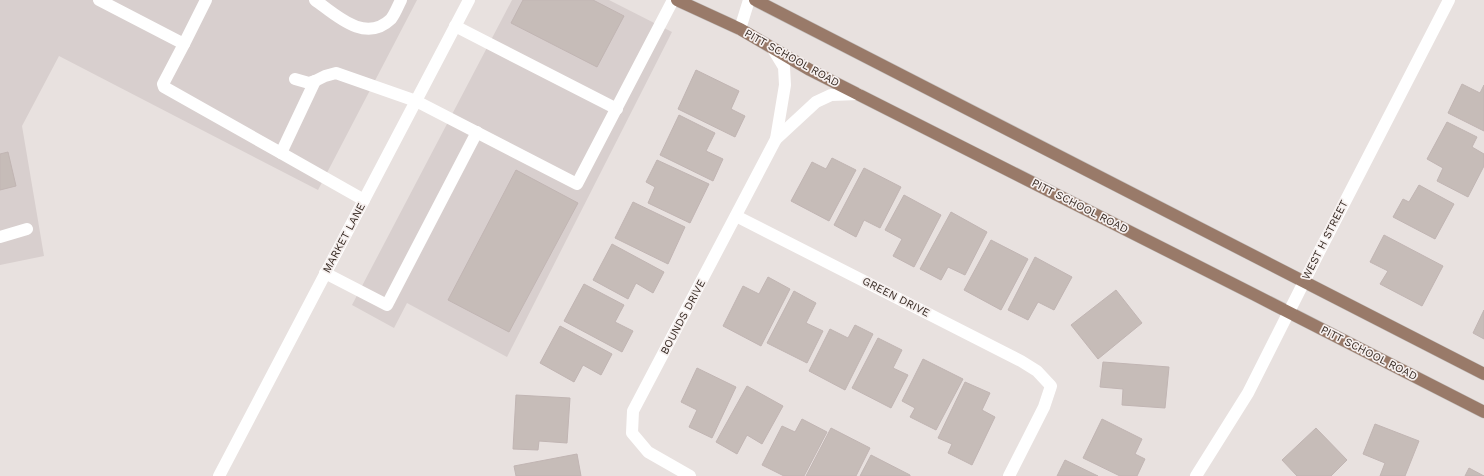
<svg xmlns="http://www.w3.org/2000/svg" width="1484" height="476" viewBox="0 0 1484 476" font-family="'Work Sans',sans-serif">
  <rect width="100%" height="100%" fill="#e8e1df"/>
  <g fill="#d8cfce">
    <path d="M0 0H417L318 190 59 56 22 126 44 256 0 265Z"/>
    <path d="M512 0H609L672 32 507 357 407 303 394 328 352 305Z"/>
  </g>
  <g fill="#c6bcb8" stroke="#c1b5b3">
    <path d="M523 0H593L624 16 597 67 511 23Z"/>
    <path d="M696 70 739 91 731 109 745 116 735 137 678 109Z"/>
    <path d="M1462 84 1480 93 1484 85V131L1448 113Z"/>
    <path d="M679 115 715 133 706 151 723 159 713 181 660 155Z"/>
    <path d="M1447 122 1477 137 1472 147 1484 154V166L1468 197 1437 181 1443 168 1427 159Z"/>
    <path d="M8 152 16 186 0 190V154Z"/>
    <path d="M832 158 856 170 829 221 791 201 812 162 826 169Z"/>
    <path d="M657 160 709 184 690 223 648 203 655 187 646 182Z"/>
    <path d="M864 168 901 187 880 228 864 220 856 237 834 225Z"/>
    <path d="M516 170 578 203 509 332 448 300Z"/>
    <path d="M1419 185 1454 204 1435 239 1393 217 1403 199 1409 202Z"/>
    <path d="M904 195 941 215 914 267 893 256 902 239 885 230Z"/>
    <path d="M633 202 685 227 668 264 615 238Z"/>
    <path d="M951 212 987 232 965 275 948 267 941 280 920 269Z"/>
    <path d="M1384 235 1443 266 1422 306 1380 284 1388 271 1370 262Z"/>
    <path d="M991 240 1028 259 1001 310 964 290Z"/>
    <path d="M612 244 664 272 653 293 636 283 628 299 593 280Z"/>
    <path d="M1035 257 1072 277 1054 310 1038 302 1028 320 1008 310Z"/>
    <path d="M768 277 790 289 761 346 723 326 743 286 759 294Z"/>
    <path d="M584 284 624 305 615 322 633 331 622 352 564 321Z"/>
    <path d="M1116 290 1142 323 1098 359 1071 325Z"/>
    <path d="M794 291 816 303 806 323 823 331 807 363 767 343Z"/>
    <path d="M1484 310V339L1473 333Z"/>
    <path d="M855 325 873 334 845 390 809 371 830 329 848 338Z"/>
    <path d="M560 326 612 354 601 375 583 365 574 382 540 363Z"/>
    <path d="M878 338 902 350 893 368 908 375 891 408 852 388Z"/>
    <path d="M923 359 963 379 936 430 910 417 915 408 902 401Z"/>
    <path d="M1103 362 1169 367 1165 408 1122 405 1123 389 1100 387Z"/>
    <path d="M697 368 736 387 712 438 689 427 697 410 681 402Z"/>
    <path d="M965 382 990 393 982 410 995 417 972 465 948 453 952 444 938 438Z"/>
    <path d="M747 386 783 406 762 444 747 435 737 454 716 442Z"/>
    <path d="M516 395 570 398 567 443 539 441 538 450 513 449Z"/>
    <path d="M802 419 827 432 804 476H784L762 465 782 426 795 432Z"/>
    <path d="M1102 419 1142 439 1135 454 1145 459 1137 476H1120L1083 458Z"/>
    <path d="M1375 424 1419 441 1405 476H1380L1385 463 1363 454Z"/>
    <path d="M831 428 870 448 856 476H806Z"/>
    <path d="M1316 428 1347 460 1331 476H1297L1282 460Z"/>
    <path d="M577 454 581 476H516L514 466Z"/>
    <path d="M871 455 910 475V476H860Z"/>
    <path d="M1065 460 1098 476H1057Z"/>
    <path d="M1469 468 1484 476H1465Z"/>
  </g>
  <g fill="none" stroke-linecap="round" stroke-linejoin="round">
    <defs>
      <g id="major">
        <path d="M677 0 740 29 810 70 1255 295 1484 412"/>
        <path d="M755 0 1484 374"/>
      </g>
    </defs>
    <use href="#major" stroke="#c3bfbd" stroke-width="13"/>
    <g stroke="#fff" stroke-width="12">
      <path d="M99 0 184 44 206 0"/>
      <path d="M315 0C336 15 365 44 391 19 395 14 398 6 401 0"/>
      <path d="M455 26 617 109"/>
      <path d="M740 29 749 0"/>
      <path d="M184 44 163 84 164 87 281 153"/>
      <path d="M295 79 309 83 315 81 325 76 336 73 416 101 577 184 673 0"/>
      <path d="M315 81 281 153 364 200"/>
      <path d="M776 139 816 102 831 95 858 94"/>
      <path d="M736 216 1021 361 1037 371 1051 386 1044 407 1009 476"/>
      <path d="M0 237 27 229"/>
      <path d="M325 273 387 305 477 132"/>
      <path d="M219 476 469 0"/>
      <path d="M690 476 648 452 632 433 633 411 776 139 785 85 784 67 773 49"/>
      <path d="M1196 476 1248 393 1316 258 1449 0"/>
    </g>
    <use href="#major" stroke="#997a69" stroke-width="12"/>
  </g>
  <g text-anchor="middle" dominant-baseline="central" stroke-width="3.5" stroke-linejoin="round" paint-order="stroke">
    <g font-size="11" fill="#362922" stroke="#f6f0ef">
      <text transform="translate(792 58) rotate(29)">PITT SCHOOL ROAD</text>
      <text transform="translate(1080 206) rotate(27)">PITT SCHOOL ROAD</text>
      <text transform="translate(344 238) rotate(-62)">MARKET LANE</text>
      <text transform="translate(1325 240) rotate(-63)">WEST H STREET</text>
      <text transform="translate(896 297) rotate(27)">GREEN DRIVE</text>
      <text transform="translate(683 317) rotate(-62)">BOUNDS DRIVE</text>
      <text transform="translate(1369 353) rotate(27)">PITT SCHOOL ROAD</text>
    </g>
  </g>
</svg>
